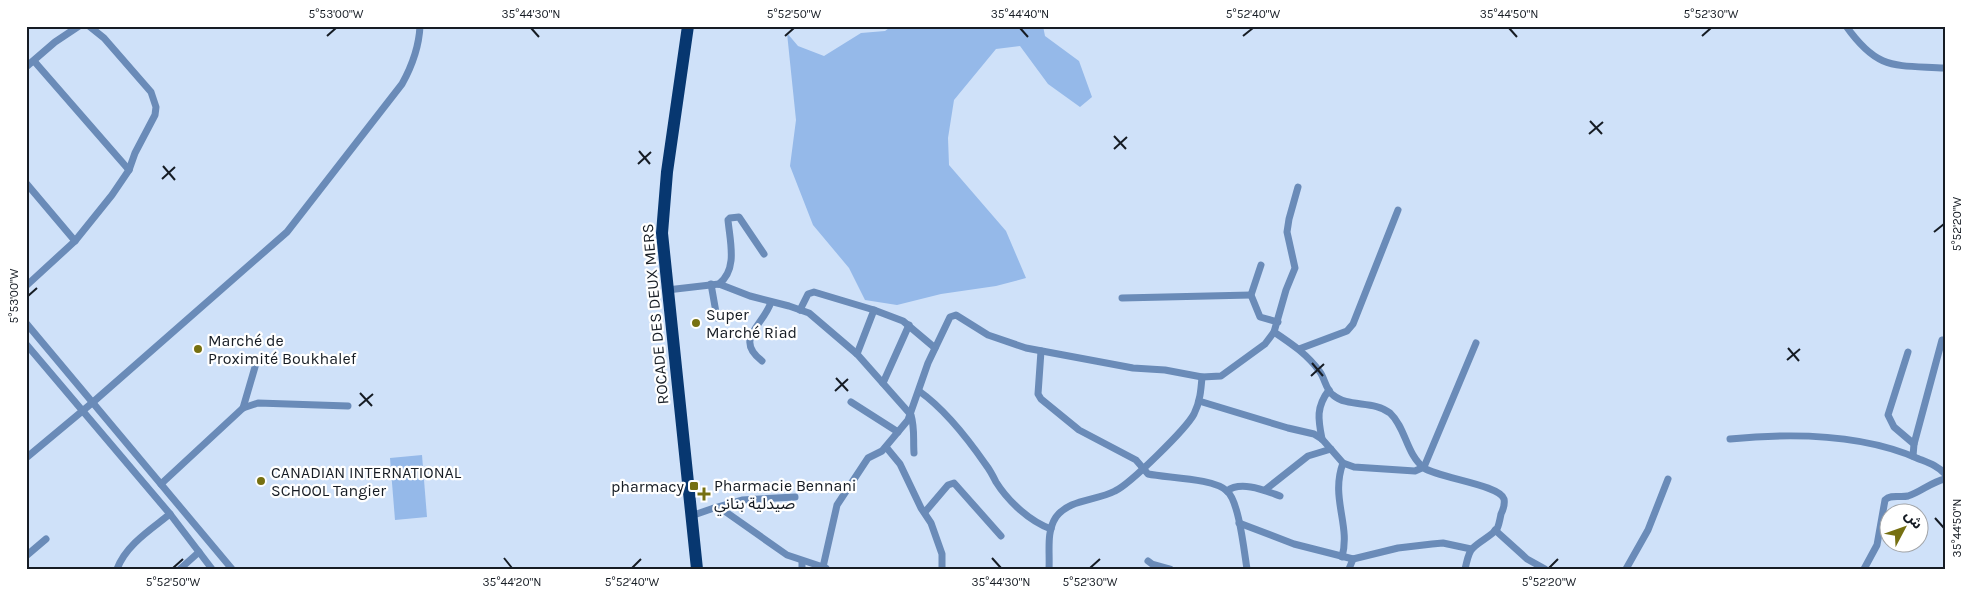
<svg xmlns="http://www.w3.org/2000/svg" width="1971" height="595" viewBox="0 0 1971 595" font-family="Karla,'Noto Sans Arabic',sans-serif">
  <rect width="100%" height="100%" fill="#cfe1f9"/>
  <g fill="#95b9e9">
    <path d="M892 26H1043L1045 36 1079 61 1092 97 1080 107 1048 84 1020 46 996 49 954 100 948 138 949 165 1006 231 1026 278 996 286 941 294 897 305 865 300 849 268 813 225 790 166 796 120 787 33 798 46 824 56 861 33 885 31Z"/>
    <path d="M422 455 427 517 395 520 390 458Z"/>
  </g>
  <g fill="none" stroke-linecap="round" stroke-linejoin="round">
    <g stroke="#6a8bb8" stroke-width="7">
      <path d="M1846 26C1878 71 1894 65 1945 68"/>
      <path d="M34 61 129 170"/>
      <path d="M26 67 55 42 79 26"/>
      <path d="M26 183 75 241"/>
      <path d="M1261 265 1251 295 1260 317 1278 322"/>
      <path d="M711 284 717 318"/>
      <path d="M719 284C738 269 730 242 728 220L730 218 739 217 764 254"/>
      <path d="M26 286 75 241 112 195 129 170 135 153 155 115 156 107 151 92 104 38 89 26"/>
      <path d="M667 290 719 284 750 296 789 306 809 313 857 354 911 415C915 429 913 439 914 453"/>
      <path d="M1122 298 1251 295"/>
      <path d="M800 310 808 294 814 292 874 310 903 321 935 348"/>
      <path d="M26 323 232 569"/>
      <path d="M1274 332C1292 344 1308 355 1320 372 1325 379 1326 390 1333 395 1348 408 1374 400 1390 413 1406 428 1406 454 1424 468 1439 478 1500 485 1504 499 1505 504 1503 510 1501 514 1500 519 1499 525 1497 529 1491 536 1480 541 1473 548 1468 552 1467 562 1465 569"/>
      <path d="M26 344 170 514 212 569"/>
      <path d="M1299 349 1347 331 1353 324 1398 210"/>
      <path d="M1041 351 1038 394 1041 399 1079 430 1136 460 1148 474C1167 478 1214 478 1227 491 1239 501 1244 551 1247 569"/>
      <path d="M1908 352 1888 415 1894 427 1914 444 1913 456"/>
      <path d="M857 354 874 310"/>
      <path d="M762 361C733 339 764 325 771 302"/>
      <path d="M883 383 909 325"/>
      <path d="M919 391C946 410 968 439 986 465 990 470 993 476 996 482 1008 501 1029 521 1051 529"/>
      <path d="M1199 401 1288 428 1314 434 1322 439 1343 463 1354 467 1415 471 1424 467 1476 343"/>
      <path d="M851 402 898 432"/>
      <path d="M243 408 255 367"/>
      <path d="M1322 439C1318 419 1316 407 1329 390"/>
      <path d="M1730 439C1791 433 1863 434 1919 459 1929 463 1938 466 1945 474"/>
      <path d="M1914 444 1942 340"/>
      <path d="M886 447 900 464 921 508 931 523 942 554V569"/>
      <path d="M26 458 92 403 287 232 402 84C412 66 419 48 420 26"/>
      <path d="M161 484 243 408 258 403 348 406"/>
      <path d="M1265 490 1308 456 1331 449"/>
      <path d="M1227 491C1241 480 1266 491 1280 496"/>
      <path d="M714 508 742 500 795 497"/>
      <path d="M925 512 948 485 954 483 1001 536"/>
      <path d="M691 516 714 508 723 510 787 555 826 568"/>
      <path d="M1239 523 1294 544 1353 559 1398 548 1432 544 1443 543 1471 549"/>
      <path d="M1495 530 1527 559 1545 569"/>
      <path d="M26 556 46 539"/>
      <path d="M1342 557C1351 525 1330 498 1343 463"/>
      <path d="M1148 561 1152 564 1170 569"/>
      <path d="M823 567 837 505 868 458 882 451 908 420 928 363 950 317 956 315 988 335 1026 348 1133 368 1165 370 1202 377 1221 376 1265 344 1274 332 1286 290 1295 268 1287 232 1289 219 1298 187"/>
      <path d="M117 569C126 545 150 530 170 514"/>
      <path d="M180 569 199 552"/>
      <path d="M802 569V561"/>
      <path d="M1049 569C1050 551 1046 532 1056 517 1069 499 1096 501 1115 491 1130 484 1186 429 1194 414 1200 402 1201 390 1202 377"/>
      <path d="M1349 569 1353 559"/>
      <path d="M1626 569 1648 530 1668 479"/>
      <path d="M1864 569 1877 545 1885 500C1891 494 1900 498 1908 496 1921 492 1931 482 1945 479"/>
    </g>
    <path stroke="#073770" stroke-width="12" d="M688 26 667 172 662 233 697 569"/>
  </g>
  <path fill="none" stroke="#161c24" stroke-width="2" d="M531 28 539 37M1020 28 1028 37M1509 28 1517 37M327 36 336 28M785 36 794 28M1243 36 1253 28M1702 36 1711 28M1590 121 1602 134M1589 134 1603 122M1114 136 1126 149M1114 149 1127 137M639 151 650 164M638 164 651 152M163 166 175 180M162 179 175 167M1934 232 1944 224M28 296 37 288M1788 348 1799 361M1787 360 1800 349M1312 363 1323 376M1311 376 1324 364M836 378 848 391M835 391 848 379M360 393 372 406M359 406 373 394M1935 518 1944 528M504 558 512 568M992 558 1001 568M173 568 183 559M632 568 641 559M1090 568 1100 559M1549 568 1558 559"/>
  <g fill="#767011" stroke="#fff" stroke-width="2">
    <circle cx="696" cy="323" r="5"/>
    <circle cx="198" cy="349" r="5"/>
    <circle cx="261" cy="481" r="5"/>
    <rect x="689" y="481" width="10" height="10" rx="2.5"/>
    <path d="M701.5 486.5h5v5h5v5h-5v5h-5v-5h-5v-5h5z"/>
  </g>
  <g text-anchor="middle" dominant-baseline="central" stroke-width="4.5" stroke-linejoin="round" paint-order="stroke">
    <g font-size="16" fill="#161c24" stroke="#fff">
      <text transform="translate(655 314) rotate(-95)">ROCADE DES DEUX MERS</text>
    </g>
    <g font-size="16" fill="#161c24" stroke="#fff" text-anchor="start">
      <text x="706" y="314">Super<tspan x="706" dy="18">Marché Riad</tspan></text>
      <text x="208" y="340">Marché de<tspan x="208" dy="18">Proximité Boukhalef</tspan></text>
      <text x="271" y="472">CANADIAN INTERNATIONAL<tspan x="271" dy="18">SCHOOL Tangier</tspan></text>
      <text x="714" y="485">Pharmacie Bennani<tspan x="714" dy="18">صيدلية بناني</tspan></text>
      <text x="684" y="486" text-anchor="end">pharmacy</text>
    </g>
  </g>
  <rect width="1971" height="595" fill="none" stroke="#ffffff" stroke-width="55"/>
  <g transform="translate(1904 528) rotate(49)"><circle r="24" fill="#ffffff" stroke="#a2a4a7"/>
  <path d="M0-4L9 19L0 12L-9 19Z" fill="#767011"/>
  <text y="-8" font-size="14" font-weight="bold" text-anchor="middle" fill="#161c24">ش</text>
  </g>
  <rect x="28" y="28" width="1916" height="540" fill="none" stroke="#161c24" stroke-width="2"/>
  <g font-size="12" text-anchor="middle" fill="#161c24">
    <text x="336" y="18">5°53'00"W</text>
    <text x="531" y="18">35°44'30"N</text>
    <text x="794" y="18">5°52'50"W</text>
    <text x="1020" y="18">35°44'40"N</text>
    <text x="1253" y="18">5°52'40"W</text>
    <text x="1509" y="18">35°44'50"N</text>
    <text x="1711" y="18">5°52'30"W</text>
    <text transform="translate(1957 224) rotate(-90)" y="4">5°52'20"W</text>
    <text transform="translate(14 296) rotate(-90)" y="4">5°53'00"W</text>
    <text transform="translate(1957 528) rotate(-90)" y="4">35°44'50"N</text>
    <text x="173" y="586">5°52'50"W</text>
    <text x="512" y="586">35°44'20"N</text>
    <text x="632" y="586">5°52'40"W</text>
    <text x="1001" y="586">35°44'30"N</text>
    <text x="1090" y="586">5°52'30"W</text>
    <text x="1549" y="586">5°52'20"W</text>
  </g>
</svg>
